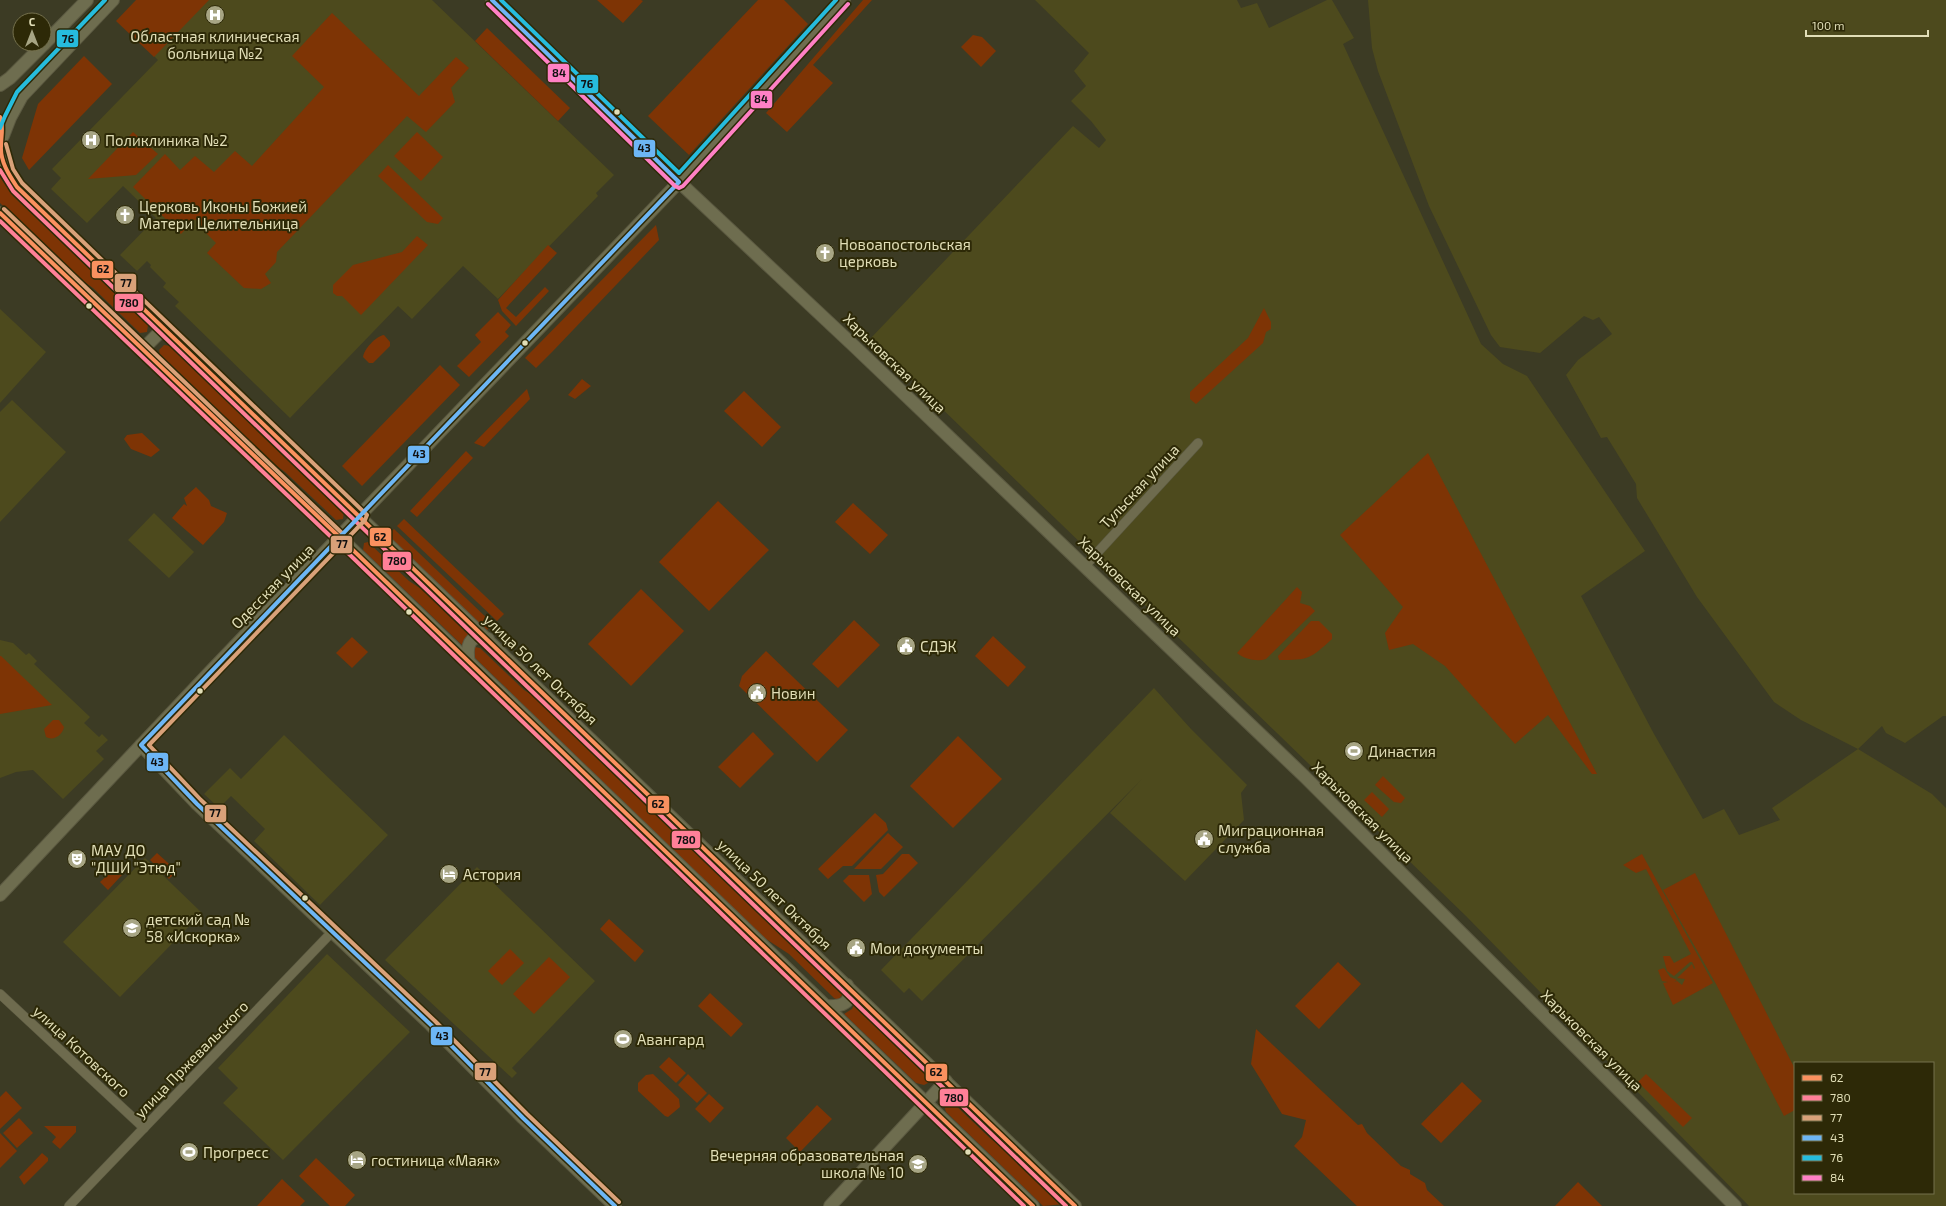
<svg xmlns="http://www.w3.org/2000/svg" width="1946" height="1206" viewBox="0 0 1946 1206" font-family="'Exo 2',sans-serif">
  <rect width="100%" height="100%" fill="#3c3b24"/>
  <g fill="#4d4a1d" fill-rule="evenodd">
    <path d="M188 0H432L614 175 596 193 598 196 498 299 463 266 412 319 398 306 290 418 175 306 179 302 163 287 166 283 150 267 151 265 147 261 137 271 120 255 156 218 123 186 87 223 51 189 61 178 52 169 158 60 144 46Z"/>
    <path d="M1035 0H1237L1241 8 1257 3 1269 28 1327 0H1332L1354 38 1343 44 1481 344 1503 364 1527 376 1645 551 1581 596 1654 734 1703 819 1724 809 1739 835 1780 820 1772 808 1858 749 1801 720 1774 702 1697 597 1637 498 1636 484 1607 437 1601 438 1566 375 1578 360 1612 334 1599 317 1593 320 1584 316 1540 353 1500 347 1491 335 1429 206 1378 71 1372 48 1368 0H1946V716H1943L1905 743 1886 733 1882 726 1858 749 1932 794 1946 808V1206H1749L1466 916 870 339 1073 126 1099 148 1106 140 1091 121 1071 101 1086 86 1074 71 1089 53ZM1795 1063H1933V1193H1795Z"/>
    <path d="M0 309 46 352 0 403Z"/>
    <path d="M12 400 66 452 0 522V412Z"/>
    <path d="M154 513 194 552 169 578 128 540Z"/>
    <path d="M0 640 13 643 26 655 29 653 37 661 34 664 90 717 84 723 99 737 102 734 108 740 96 751 104 759 63 799 33 770 16 772 0 778Z"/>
    <path d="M1154 688 1191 729 1247 785 1241 793 1244 820 1185 881 1110 813 1142 779 922 1001 909 988 904 993 881 970Z"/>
    <path d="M284 735 388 835 320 905 254 841 265 829 231 796 219 808 204 794 230 768 241 779Z"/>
    <path d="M145 858 202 913 120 997 63 942Z"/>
    <path d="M477 867 595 981 512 1068 517 1073 512 1078 385 960Z"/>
    <path d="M327 954 410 1032 283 1160 223 1103 238 1088 218 1068Z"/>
  </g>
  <g fill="#7e3405">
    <path d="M136 0H209L154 57 116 21Z"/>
    <path d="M597 0H641L643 1 623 23Z"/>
    <path d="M758 0H784L808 24 689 155 648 116Z"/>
    <path d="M863 0H872L813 65 833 83 787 132 766 113Z"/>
    <path d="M332 13 419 96 456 57 469 68 451 88 455 102 426 132 407 116 277 252 276 262 265 274 271 283 261 289 244 288 207 253 216 243 199 226 195 219 181 234 133 187 165 154 180 170 195 156 214 172 235 151 252 166 324 87 292 56Z"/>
    <path d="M487 28 570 108 558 121 475 41Z"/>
    <path d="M973 35 982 37 996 51 981 67 961 47Z"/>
    <path d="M84 56 112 84 29 170 22 158 38 104Z"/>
    <path d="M133 132 158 154 136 175 88 179Z"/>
    <path d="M417 132 443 157 421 181 394 156Z"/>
    <path d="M388 165 443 218 438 224 427 222 378 176Z"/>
    <path d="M0 177 13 196 148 325 147 332 140 333 93 288 76 276 0 203Z"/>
    <path d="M656 225 659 240 553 351 536 368 525 358Z"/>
    <path d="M417 236 428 245 361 315 342 296H337L333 293V285L353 265 402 252Z"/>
    <path d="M548 245 557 253 506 308 516 317 545 287 549 291 516 326 502 311 498 300Z"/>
    <path d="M1264 308 1271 322V329L1266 332 1263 343 1196 404 1190 399V392L1248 338Z"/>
    <path d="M498 312 511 325 505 332 509 336 469 377 457 366 481 342 475 335Z"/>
    <path d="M384 335 390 342V346L373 363H369L363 357C364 349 376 336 384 335Z"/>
    <path d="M164 345 171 346 344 511 343 519 336 520 285 472 266 458 160 357 159 350Z"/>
    <path d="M440 365 460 385 362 486 342 466Z"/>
    <path d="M582 379 591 386 575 399 568 395Z"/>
    <path d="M527 389 530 399 484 447 474 443Z"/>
    <path d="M744 391 781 427 762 447 724 411Z"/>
    <path d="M142 433 160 450 151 457 131 449 124 439 127 435Z"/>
    <path d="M466 451 473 458 417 517 410 511Z"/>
    <path d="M1428 453 1597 774H1592L1548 715 1515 744 1445 666 1413 644 1389 650 1385 633 1403 607 1340 535Z"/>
    <path d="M196 487 209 500 211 506 227 513 224 522 203 545 172 518 184 504 187 506 184 498Z"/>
    <path d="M718 501 769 550 709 611 659 562Z"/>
    <path d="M853 503 888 535 870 554 835 522Z"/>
    <path d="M404 519 504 614 497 621 397 526Z"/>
    <path d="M394 529 493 624 486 631 387 536Z"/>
    <path d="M368 542 409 581 429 594 472 635 465 639 463 646 363 550 364 543Z"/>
    <path d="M1297 587 1302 592 1300 603 1310 606 1315 611 1266 659C1257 662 1244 659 1237 653Z"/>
    <path d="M641 589 684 631 631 686 588 644Z"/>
    <path d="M854 620 880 645 838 688 812 664Z"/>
    <path d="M1311 621H1319L1332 634V639C1310 659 1309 660 1279 660L1278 656Z"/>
    <path d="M993 636 1026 667 1008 687 975 656Z"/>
    <path d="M352 637 368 652 352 668 336 653Z"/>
    <path d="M475 647 480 648 524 690 547 704 842 989 843 994 839 999H836L834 998 789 954 763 937 472 655 473 648Z"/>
    <path d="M766 651 848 730 817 762 739 686 742 676Z"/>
    <path d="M0 656H1L52 705 0 714Z"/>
    <path d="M53 720H59L64 727C62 736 53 741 46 737L44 729Z"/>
    <path d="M753 732 774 754 740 788 718 767Z"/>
    <path d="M958 736 1002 779 953 828 910 786Z"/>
    <path d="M1383 776 1405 798 1401 803 1394 802 1375 785Z"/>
    <path d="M1372 792 1389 809 1382 817 1364 800Z"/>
    <path d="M875 813 886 823 888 830 852 866H843L828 879 818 869Z"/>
    <path d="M888 833 903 847 881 869H854Z"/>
    <path d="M157 853 177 871 169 879 150 860Z"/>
    <path d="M902 854H909L918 863 884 897 879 892 876 875 883 874Z"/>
    <path d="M1642 854 1713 983 1673 1005 1663 983 1668 982 1662 981 1658 970 1664 968 1670 977 1677 980 1674 982 1677 981 1682 985 1685 979 1677 978 1692 964 1694 969 1695 968 1692 962H1690L1674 976 1667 971 1663 956H1670L1674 963 1691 954 1646 869 1636 873 1623 865Z"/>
    <path d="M115 868 122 875 108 890 100 882Z"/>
    <path d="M1695 873 1795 1069V1110L1784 1116 1716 984 1663 890Z"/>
    <path d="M849 875H869L872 894 864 902 843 881Z"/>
    <path d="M609 919 644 951 635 962 600 929Z"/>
    <path d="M510 949 524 963 502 985 488 971Z"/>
    <path d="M549 957 570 977 534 1014 513 994Z"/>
    <path d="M1338 962 1361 984 1319 1029 1295 1006Z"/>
    <path d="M710 993 743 1024 731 1037 698 1006Z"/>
    <path d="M856 1001 927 1071 930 1075 928 1083 924 1085 916 1083 844 1014 852 1009Z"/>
    <path d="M1256 1029 1358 1125 1362 1124 1367 1133 1401 1166 1410 1170V1174L1425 1183 1427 1190 1444 1206H1357L1294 1146 1302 1137 1306 1120 1282 1114 1251 1064Z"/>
    <path d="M669 1057 686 1073 676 1083 659 1067Z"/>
    <path d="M653 1074 679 1099 680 1107 668 1117 665 1116 638 1091V1083L646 1075Z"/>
    <path d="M688 1074 707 1093 697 1103 678 1085Z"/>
    <path d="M1646 1074 1692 1118 1683 1127 1638 1082Z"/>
    <path d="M1462 1082 1482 1101 1441 1143 1421 1124Z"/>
    <path d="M6 1091 22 1108 0 1129V1097Z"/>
    <path d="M709 1094 724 1108 710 1123 695 1109Z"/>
    <path d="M952 1102 991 1139 1015 1156 1065 1204 1043 1206 946 1112 945 1109 946 1104Z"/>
    <path d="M817 1105 832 1119 800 1152 786 1138Z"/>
    <path d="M19 1118 33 1133 17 1148 3 1133Z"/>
    <path d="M44 1126H76V1132L60 1149 52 1142 56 1137Z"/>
    <path d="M0 1133 17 1151 0 1168Z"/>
    <path d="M42 1153 48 1158V1161L24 1185 19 1177Z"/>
    <path d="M316 1158 355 1195 345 1206H330L299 1176Z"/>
    <path d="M282 1179 305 1201 300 1206H257Z"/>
    <path d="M1578 1182 1602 1206H1555Z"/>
  </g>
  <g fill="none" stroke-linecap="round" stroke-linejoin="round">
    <defs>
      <g id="street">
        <path d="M1085 566 1198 443"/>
        <path d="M0 994 144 1128"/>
        <path d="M69 1206 332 932"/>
      </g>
      <g id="secondary">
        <path d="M492 0 677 180 854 346 1305 777 1735 1206"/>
        <path d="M44 44 87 0"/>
        <path d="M0 85 10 78 44 44"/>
        <path d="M3 136 10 118 22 96 113 0"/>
        <path d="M0 146 7 172 17 187C370 526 723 865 1075 1206"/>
        <path d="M0 213 354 551 1033 1206"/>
        <path d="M142 350 164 328"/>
        <path d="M469 663C466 648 468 632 488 639"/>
        <path d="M141 745 197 804 431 1025 523 1118 615 1206"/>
        <path d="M0 895 208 674 679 182 844 0"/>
        <path d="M825 1006C840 1007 855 1004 847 985"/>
        <path d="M830 1206 946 1081"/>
      </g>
    </defs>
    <use href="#street" stroke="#5b5941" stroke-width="10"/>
    <use href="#secondary" stroke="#5b5941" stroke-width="14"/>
    <use href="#street" stroke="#6e6b4e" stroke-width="9"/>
    <use href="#secondary" stroke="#6e6d4f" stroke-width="12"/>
    <defs>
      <g id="bus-1">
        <path d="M0 117C4 127 1 135 1 146 0 161 9 175 17 187L1075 1206"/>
        <path d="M0 213 354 551 1033 1206"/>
      </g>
      <g id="bus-2">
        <path d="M0 170 13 191 1066 1206"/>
        <path d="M0 221 350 555 1024 1206"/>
      </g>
      <g id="bus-3">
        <path d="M6 144 13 169 22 183 367 515 365 520 149 745 201 800 435 1021 527 1114 619 1202"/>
        <path d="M4 209 343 534"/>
      </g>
      <path id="bus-4" d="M492 0 679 182 141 745 197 804 431 1025 523 1118 615 1206"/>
      <g id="bus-5">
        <path d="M501 0 679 173 836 0"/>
        <path d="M0 128 5 116 17 92 105 0"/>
      </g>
      <path id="bus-6" d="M488 4 675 186 679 188 683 186 848 4"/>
    </defs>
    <use href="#bus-1" stroke="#2d2907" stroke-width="7"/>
    <use href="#bus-2" stroke="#2d2907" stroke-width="7"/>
    <use href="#bus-3" stroke="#2d2907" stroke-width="7"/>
    <use href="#bus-4" stroke="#2d2907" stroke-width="7"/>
    <use href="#bus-5" stroke="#2d2907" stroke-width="7"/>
    <use href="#bus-6" stroke="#2d2907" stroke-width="7"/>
    <use href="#bus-1" stroke="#fa915f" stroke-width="4"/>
    <use href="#bus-2" stroke="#ff8098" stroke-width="4"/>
    <use href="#bus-3" stroke="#d9a179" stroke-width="4"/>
    <use href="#bus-4" stroke="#6db6f5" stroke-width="4"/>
    <use href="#bus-5" stroke="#26bcdd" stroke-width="4"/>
    <use href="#bus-6" stroke="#ff80c5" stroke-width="4"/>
  </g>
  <defs>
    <symbol id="hospital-disc" viewBox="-11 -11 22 22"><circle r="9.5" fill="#a7a584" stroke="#2d2907"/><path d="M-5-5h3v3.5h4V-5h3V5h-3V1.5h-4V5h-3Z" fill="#fff"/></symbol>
    <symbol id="church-disc" viewBox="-11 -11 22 22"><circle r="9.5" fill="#a7a584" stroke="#2d2907"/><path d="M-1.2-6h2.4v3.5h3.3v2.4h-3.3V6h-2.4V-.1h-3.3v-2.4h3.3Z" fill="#fff"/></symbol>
    <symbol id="civic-disc" viewBox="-11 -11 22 22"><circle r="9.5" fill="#a7a584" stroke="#2d2907"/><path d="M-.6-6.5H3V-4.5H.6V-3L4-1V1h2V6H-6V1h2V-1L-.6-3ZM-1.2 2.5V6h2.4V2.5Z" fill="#fff"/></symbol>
    <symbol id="stadium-disc" viewBox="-11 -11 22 22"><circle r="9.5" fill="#a7a584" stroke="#2d2907"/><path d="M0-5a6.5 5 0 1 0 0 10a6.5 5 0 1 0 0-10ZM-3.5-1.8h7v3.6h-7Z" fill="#fff"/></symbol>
    <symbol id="theatre-disc" viewBox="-11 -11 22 22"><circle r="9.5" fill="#a7a584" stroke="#2d2907"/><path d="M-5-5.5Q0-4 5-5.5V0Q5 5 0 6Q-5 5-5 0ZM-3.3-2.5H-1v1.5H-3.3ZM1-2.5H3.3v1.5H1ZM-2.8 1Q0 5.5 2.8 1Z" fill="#fff"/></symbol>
    <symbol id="hotel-disc" viewBox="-11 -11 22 22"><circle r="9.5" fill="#a7a584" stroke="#2d2907"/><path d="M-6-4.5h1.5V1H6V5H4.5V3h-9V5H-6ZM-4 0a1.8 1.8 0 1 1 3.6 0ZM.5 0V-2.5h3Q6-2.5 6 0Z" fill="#fff"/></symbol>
    <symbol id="school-disc" viewBox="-11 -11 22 22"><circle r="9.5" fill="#a7a584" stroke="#2d2907"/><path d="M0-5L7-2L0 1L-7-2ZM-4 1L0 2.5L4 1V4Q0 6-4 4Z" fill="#fff"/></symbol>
  </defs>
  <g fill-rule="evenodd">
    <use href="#hospital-disc" x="204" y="4" width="22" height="22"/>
    <use href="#hospital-disc" x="80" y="129" width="22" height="22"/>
    <use href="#church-disc" x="114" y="204" width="22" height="22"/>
    <use href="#church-disc" x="814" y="242" width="22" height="22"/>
    <use href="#civic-disc" x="895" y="635" width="22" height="22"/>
    <use href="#civic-disc" x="746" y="682" width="22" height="22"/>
    <use href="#stadium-disc" x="1343" y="740" width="22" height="22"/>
    <use href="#civic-disc" x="1193" y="828" width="22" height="22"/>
    <use href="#theatre-disc" x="66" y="848" width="22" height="22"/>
    <use href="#hotel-disc" x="438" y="863" width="22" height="22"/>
    <use href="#school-disc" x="121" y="917" width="22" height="22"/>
    <use href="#civic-disc" x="845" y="937" width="22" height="22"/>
    <use href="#stadium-disc" x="612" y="1028" width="22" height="22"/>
    <use href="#stadium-disc" x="178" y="1141" width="22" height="22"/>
    <use href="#hotel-disc" x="346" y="1149" width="22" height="22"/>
    <use href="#school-disc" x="907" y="1153" width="22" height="22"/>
  </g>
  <g fill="#e1deb7" stroke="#2d2907" stroke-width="1.5">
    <circle cx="617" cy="112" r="3.5"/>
    <circle cx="89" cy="306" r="3.5"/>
    <circle cx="525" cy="343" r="3.5"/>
    <circle cx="409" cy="612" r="3.5"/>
    <circle cx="200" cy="691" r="3.5"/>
    <circle cx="305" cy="898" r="3.5"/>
    <circle cx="968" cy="1152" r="3.5"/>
  </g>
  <g text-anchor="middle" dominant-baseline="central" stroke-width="4" stroke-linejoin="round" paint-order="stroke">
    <g font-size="15" fill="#e1deb7" stroke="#2d2907" text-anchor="start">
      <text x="215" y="36" text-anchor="middle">Областная клиническая<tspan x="215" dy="17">больница №2</tspan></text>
      <text x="105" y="140">Поликлиника №2</text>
      <text x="139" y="206">Церковь Иконы Божией<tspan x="139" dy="17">Матери Целительница</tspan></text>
      <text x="839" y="244">Новоапостольская<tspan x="839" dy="17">церковь</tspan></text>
      <text x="920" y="646">СДЭК</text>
      <text x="771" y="693">Новин</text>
      <text x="1368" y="751">Династия</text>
      <text x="1218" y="830">Миграционная<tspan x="1218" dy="17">служба</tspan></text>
      <text x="91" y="850">МАУ ДО<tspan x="91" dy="17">"ДШИ "Этюд"</tspan></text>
      <text x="463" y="874">Астория</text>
      <text x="146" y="919">детский сад №<tspan x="146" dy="17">58 «Искорка»</tspan></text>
      <text x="870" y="948">Мои документы</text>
      <text x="637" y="1039">Авангард</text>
      <text x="203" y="1152">Прогресс</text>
      <text x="904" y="1155" text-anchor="end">Вечерняя образовательная<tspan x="904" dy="17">школа № 10</tspan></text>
      <text x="371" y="1160">гостиница «Маяк»</text>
    </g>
    <g font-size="15" fill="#e1deb7" stroke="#2d2907">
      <text transform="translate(895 363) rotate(44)">Харьковская улица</text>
      <text transform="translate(1139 486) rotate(-47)">Тульская улица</text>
      <text transform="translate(272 586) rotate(-46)">Одесская улица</text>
      <text transform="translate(1130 586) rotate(44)">Харьковская улица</text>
      <text transform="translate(541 669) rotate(44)">улица 50 лет Октября</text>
      <text transform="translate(1363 812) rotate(45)">Харьковская улица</text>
      <text transform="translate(775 894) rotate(44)">улица 50 лет Октября</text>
      <text transform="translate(1592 1040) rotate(45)">Харьковская улица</text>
      <text transform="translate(82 1051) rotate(43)">улица Котовского</text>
      <text transform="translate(191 1059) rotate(-46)">улица Пржевальского</text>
    </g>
  </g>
  <g stroke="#2d2907" stroke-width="1.5">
    <rect x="56" y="29" width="23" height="19" rx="4" fill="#26bcdd"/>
    <rect x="547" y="63" width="23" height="20" rx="4" fill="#ff80c5"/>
    <rect x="576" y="74" width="23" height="20" rx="4" fill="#26bcdd"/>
    <rect x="750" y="90" width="23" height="19" rx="4" fill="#ff80c5"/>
    <rect x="633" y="139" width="23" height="19" rx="4" fill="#6db6f5"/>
    <rect x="91" y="260" width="23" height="19" rx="4" fill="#fa915f"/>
    <rect x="114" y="273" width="23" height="20" rx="4" fill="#d9a179"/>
    <rect x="114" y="293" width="30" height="19" rx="4" fill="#ff8098"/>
    <rect x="407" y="445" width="23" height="19" rx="4" fill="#6db6f5"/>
    <rect x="369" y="527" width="23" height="20" rx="4" fill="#fa915f"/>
    <rect x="330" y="535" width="23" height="19" rx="4" fill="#d9a179"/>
    <rect x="382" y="551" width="30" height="20" rx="4" fill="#ff8098"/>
    <rect x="146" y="752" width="23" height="20" rx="4" fill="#6db6f5"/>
    <rect x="647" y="795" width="23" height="19" rx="4" fill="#fa915f"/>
    <rect x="204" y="804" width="23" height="19" rx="4" fill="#d9a179"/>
    <rect x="671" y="830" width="30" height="19" rx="4" fill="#ff8098"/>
    <rect x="430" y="1026" width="23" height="20" rx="4" fill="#6db6f5"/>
    <rect x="474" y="1062" width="23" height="19" rx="4" fill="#d9a179"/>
    <rect x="925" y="1063" width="23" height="19" rx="4" fill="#fa915f"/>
    <rect x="939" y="1088" width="30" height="19" rx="4" fill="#ff8098"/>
  </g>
  <g font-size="11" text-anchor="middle" font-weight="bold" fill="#111">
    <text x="68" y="43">76</text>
    <text x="559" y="77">84</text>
    <text x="587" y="88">76</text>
    <text x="761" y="103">84</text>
    <text x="644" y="152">43</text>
    <text x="103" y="273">62</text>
    <text x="126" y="287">77</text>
    <text x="129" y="307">780</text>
    <text x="419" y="458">43</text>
    <text x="380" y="541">62</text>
    <text x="342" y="548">77</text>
    <text x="397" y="565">780</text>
    <text x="157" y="766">43</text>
    <text x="658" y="808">62</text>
    <text x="215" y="817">77</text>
    <text x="686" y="844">780</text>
    <text x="442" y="1040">43</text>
    <text x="485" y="1076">77</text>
    <text x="936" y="1076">62</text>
    <text x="954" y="1102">780</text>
  </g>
  <rect x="1794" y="1062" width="140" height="132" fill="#2d2907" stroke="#75714d"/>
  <rect x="1802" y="1075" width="20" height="6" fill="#fa915f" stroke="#75714d"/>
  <text x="1830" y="1082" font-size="12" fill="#e1deb7">62</text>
  <rect x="1802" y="1095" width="20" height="6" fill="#ff8098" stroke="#75714d"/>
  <text x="1830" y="1102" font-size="12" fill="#e1deb7">780</text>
  <rect x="1802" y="1115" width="20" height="6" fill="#d9a179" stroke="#75714d"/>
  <text x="1830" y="1122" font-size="12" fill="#e1deb7">77</text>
  <rect x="1802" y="1135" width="20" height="6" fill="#6db6f5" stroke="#75714d"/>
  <text x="1830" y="1142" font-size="12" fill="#e1deb7">43</text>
  <rect x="1802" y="1155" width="20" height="6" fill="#26bcdd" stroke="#75714d"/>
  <text x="1830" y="1162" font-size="12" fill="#e1deb7">76</text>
  <rect x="1802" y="1175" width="20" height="6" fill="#ff80c5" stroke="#75714d"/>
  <text x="1830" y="1182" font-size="12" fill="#e1deb7">84</text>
  <g transform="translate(32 32)"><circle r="19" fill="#2d2907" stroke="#75714d"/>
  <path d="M0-3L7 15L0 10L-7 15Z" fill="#a7a584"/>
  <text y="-6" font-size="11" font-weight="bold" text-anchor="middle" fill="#e1deb7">С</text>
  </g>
  <path d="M1806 30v6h122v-6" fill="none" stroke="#e1deb7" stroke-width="2"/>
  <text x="1812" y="30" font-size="12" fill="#e1deb7" stroke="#2d2907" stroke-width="3" paint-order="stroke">100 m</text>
</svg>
